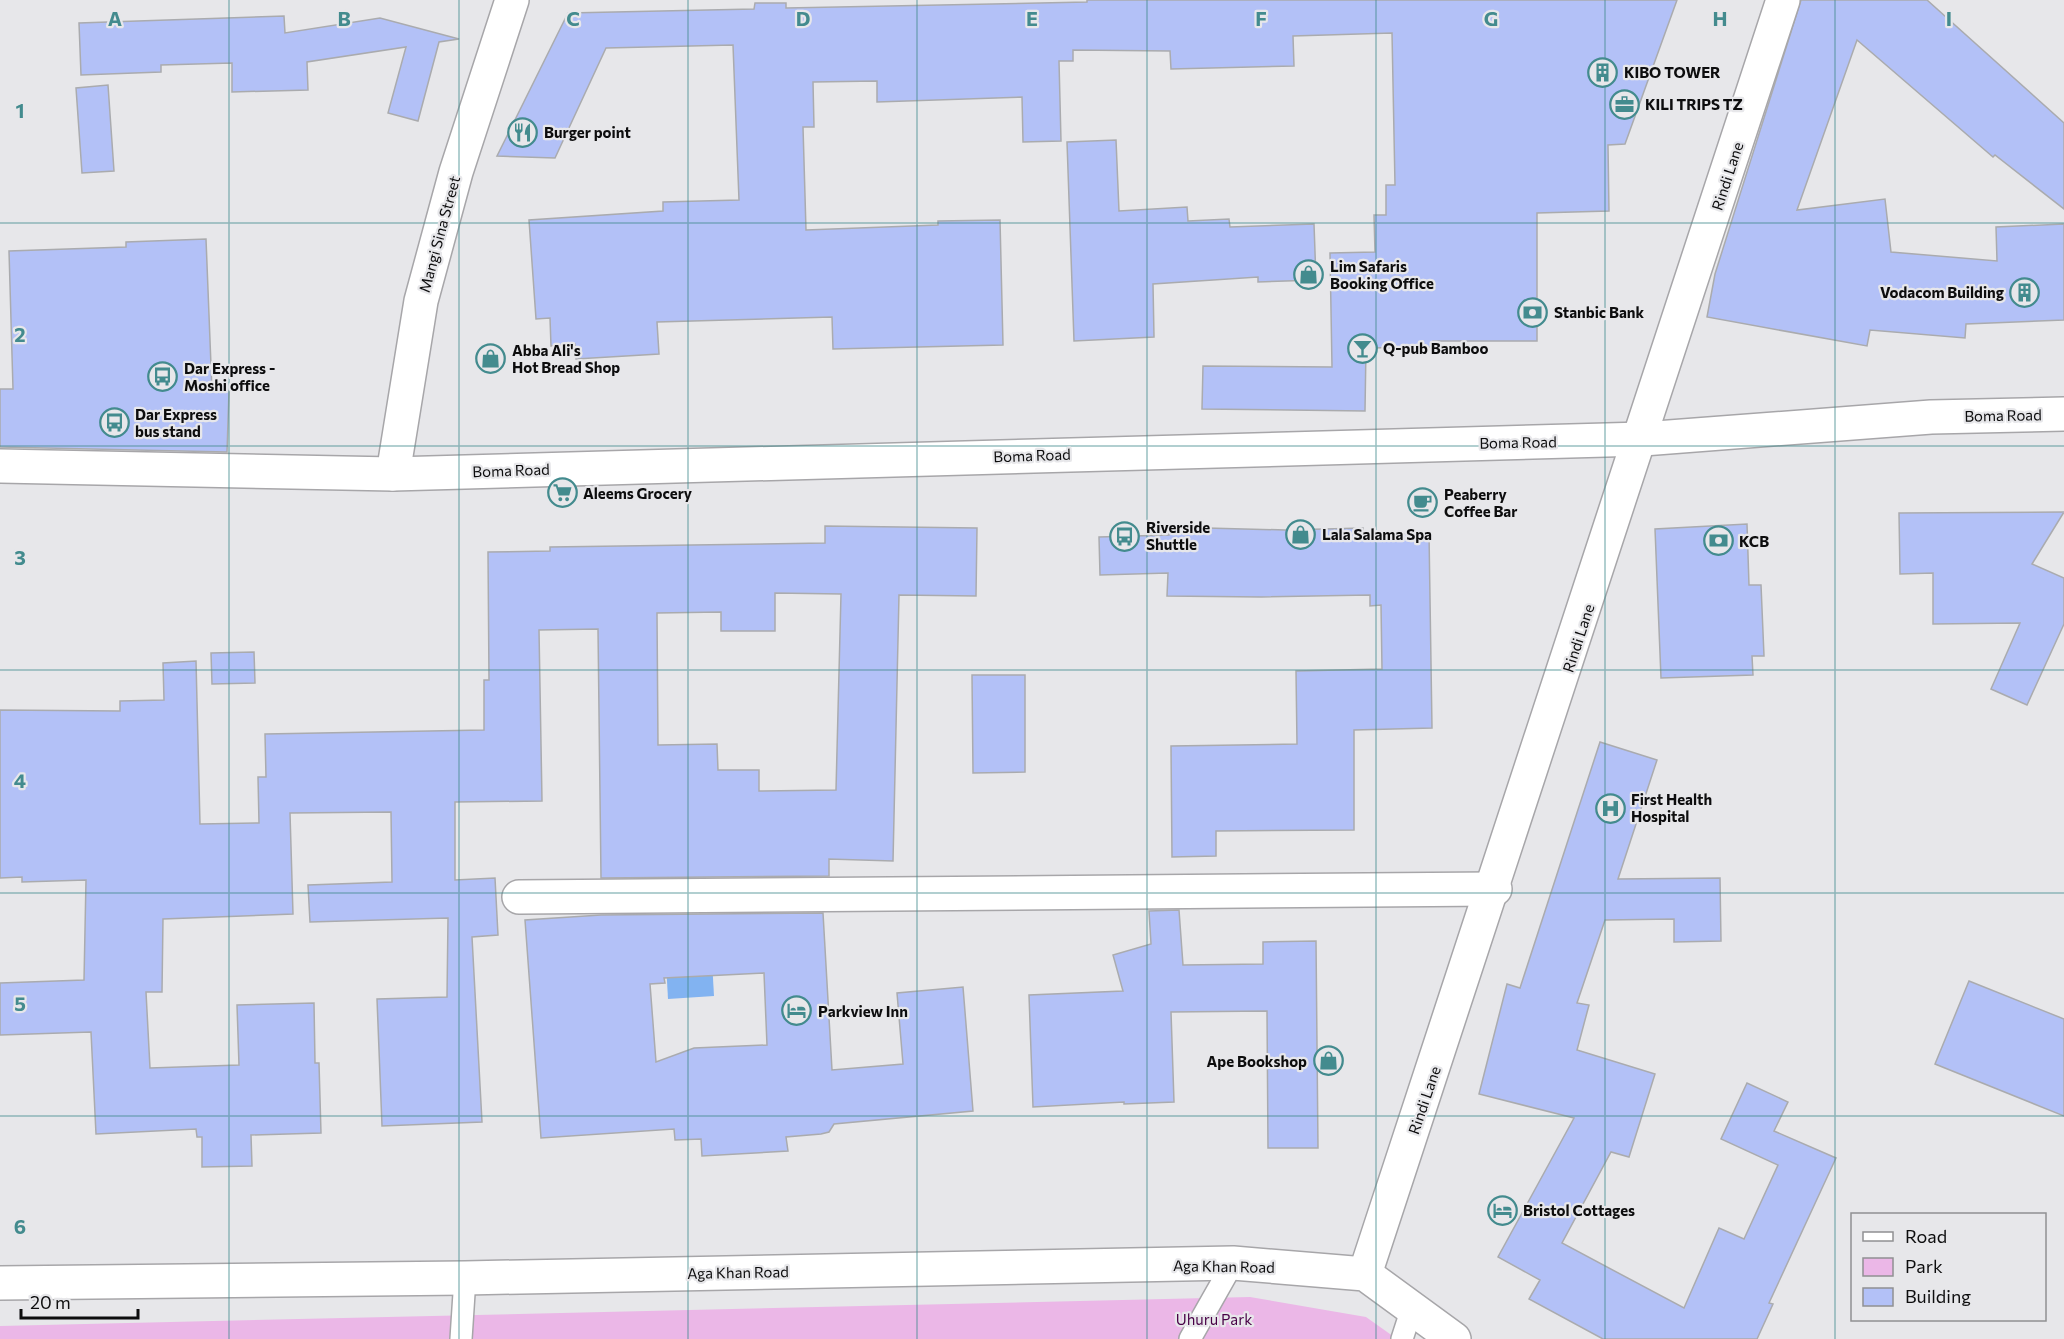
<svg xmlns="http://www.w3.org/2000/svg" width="2064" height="1339" viewBox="0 0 2064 1339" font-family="Commissioner,sans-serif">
  <rect width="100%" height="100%" fill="#e7e7ea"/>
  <path fill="#ebb7e7" d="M1250 1297 1366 1317 1397 1339H0V1326Z"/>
  <path fill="#82b3f1" d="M710 925 714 996 668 999 664 927Z"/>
  <g fill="#b3c1f7" stroke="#aaabae" stroke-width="1.5" fill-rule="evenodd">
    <path d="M1087 0H1677L1625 144 1608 145 1609 211 1537 213V341H1433V347L1366 348 1365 411 1202 409 1203 366 1332 367 1330 253 1375 252 1374 215H1386V185H1395L1392 33 1293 36 1294 66 1171 69 1170 51 1073 50V61H1059L1061 141 1023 142 1022 97 877 102V81L813 82 814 127H803L806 230 938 225V221L1000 220 1003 345 833 349 832 317 657 322 659 354 576 359 575 344 551 346 550 318 536 319 529 220 663 211V202L739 200 733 45 606 48 555 158 497 156 568 13 754 9 755 3H786V8L1087 2Z"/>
    <path d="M1801 0H1927L2064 123V209L1995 155 1993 157 1857 40 1797 210 1885 199 1891 252 1997 261 1996 227 2064 224V320L1966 324 1965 338 1870 330 1867 346 1707 317 1715 274Z"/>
    <path d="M284 16 285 33 380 18 459 39 439 42 418 121 388 113 406 47 307 62 308 90 232 92V63L161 65V72L81 75 79 23Z"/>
    <path d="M108 85 114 171 82 173 76 88Z"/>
    <path d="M1116 140 1119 211 1187 207 1188 221 1229 219 1230 227 1314 224 1316 280 1258 282V277L1153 284 1154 337 1074 341 1067 142Z"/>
    <path d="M206 239 212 391H229L227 452 0 447V389H13L9 251 126 247V242Z"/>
    <path d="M2064 512 2032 564 2064 578V624L2027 705 1991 689 2020 623 1933 624V573L1900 574 1899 513Z"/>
    <path d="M1747 524 1749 585H1761L1764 656H1752L1753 675 1661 678 1655 529Z"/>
    <path d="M825 526 977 528 976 596 899 595 893 861 829 859V876L601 878 598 629 539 630 542 801 455 802V880L495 878 498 935 472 937 482 1122 382 1126 377 999 447 997 448 918 310 922 308 885 392 882 391 812 290 813 293 914 163 919 162 992H146L150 1068 239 1065 237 1005 314 1003 315 1063H319L321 1133 251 1135 252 1166 202 1167V1137H197L196 1129 96 1134 91 1032 0 1035V983L84 980 86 880 22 882V877L0 878V710L120 711V701L164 700 163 663 196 661 200 824 259 823 258 777H266L265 734 484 730V680H489L488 552 550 551V547L825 543ZM775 593 841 594 836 790 759 791V770H718L717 744 658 745 657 613 721 612V631H775Z"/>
    <path d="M1169 527 1285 530 1363 528V535L1429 533 1432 728 1354 730V830L1216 831V856L1172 857 1171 746 1297 744 1296 671 1382 669 1381 605 1370 606V595L1261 597 1167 596 1168 573 1100 575 1099 537 1169 535Z"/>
    <path d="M254 652 255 683 212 684 211 653Z"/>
    <path d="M972 675H1025V772L973 773Z"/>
    <path d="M1600 742 1657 760 1618 879 1720 878 1721 941 1674 942V919L1605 920 1577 1003 1589 1005 1577 1050 1655 1074 1629 1157 1611 1152 1562 1243 1684 1308 1719 1228 1744 1239 1778 1165 1721 1139 1747 1083 1788 1102 1774 1131 1836 1158 1769 1303 1773 1304 1757 1339H1603L1529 1299 1540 1280 1498 1257 1574 1118 1479 1094 1507 984 1520 988Z"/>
    <path d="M1179 910 1183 965 1263 964V942L1316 941 1318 1148H1268L1267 1011 1171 1012 1174 1102 1124 1104V1102L1033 1107 1029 995 1123 991 1113 955 1151 944 1149 911Z"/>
    <path d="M823 913 832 1070 903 1064 897 993 963 987 973 1111 834 1124 829 1132 821 1134 786 1137 788 1151 702 1156 701 1139 675 1140 674 1129 541 1138 525 920 601 915ZM764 973 767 1045 694 1048 656 1062 650 984 665 983 664 978Z"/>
    <path d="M1969 981 2064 1019V1116L1935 1064Z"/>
  </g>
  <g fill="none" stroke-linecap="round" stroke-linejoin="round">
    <defs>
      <g id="lane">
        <path d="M461 1339 465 1278"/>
        <path d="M1190 1339 1233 1263"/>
        <path d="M1402 1339 1412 1308"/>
      </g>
      <g id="street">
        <path d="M0 466 393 474 1643 439 1931 417 2064 414"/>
        <path d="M393 474 421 301 456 172 512 0"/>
        <path d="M519 897 1495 889"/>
        <path d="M1365 1274C1508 851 1647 426 1783 0"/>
        <path d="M0 1283 465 1278 1233 1263 1365 1274 1454 1339"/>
      </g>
    </defs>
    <use href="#lane" stroke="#a7a6a9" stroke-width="24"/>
    <use href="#street" stroke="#a7a6a9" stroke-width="36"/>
    <use href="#lane" stroke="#fff" stroke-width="21"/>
    <use href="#street" stroke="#fff" stroke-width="33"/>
  </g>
  <path fill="none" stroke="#438b8e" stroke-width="1.5" stroke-opacity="0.55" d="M229 0V1339M459 0V1339M688 0V1339M917 0V1339M1147 0V1339M1376 0V1339M1605 0V1339M1835 0V1339M0 223H2064M0 446H2064M0 670H2064M0 893H2064M0 1116H2064"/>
  <defs>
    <symbol id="building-ring" viewBox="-11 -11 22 22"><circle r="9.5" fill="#e7e7ea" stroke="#438b8e" stroke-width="1.5"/><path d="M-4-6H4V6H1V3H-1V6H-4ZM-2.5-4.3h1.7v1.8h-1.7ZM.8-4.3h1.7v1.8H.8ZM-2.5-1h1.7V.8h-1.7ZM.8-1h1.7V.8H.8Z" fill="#438b8e"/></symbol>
    <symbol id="office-ring" viewBox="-11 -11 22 22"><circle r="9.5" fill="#e7e7ea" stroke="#438b8e" stroke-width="1.5"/><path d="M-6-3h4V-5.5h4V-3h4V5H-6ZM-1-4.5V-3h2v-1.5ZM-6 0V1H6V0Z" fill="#438b8e"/></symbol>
    <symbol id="restaurant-ring" viewBox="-11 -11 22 22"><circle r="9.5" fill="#e7e7ea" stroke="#438b8e" stroke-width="1.5"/><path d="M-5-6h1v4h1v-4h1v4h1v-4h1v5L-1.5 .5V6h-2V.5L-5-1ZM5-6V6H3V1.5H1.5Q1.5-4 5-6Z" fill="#438b8e"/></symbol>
    <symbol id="shop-ring" viewBox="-11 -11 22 22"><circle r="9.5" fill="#e7e7ea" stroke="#438b8e" stroke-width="1.5"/><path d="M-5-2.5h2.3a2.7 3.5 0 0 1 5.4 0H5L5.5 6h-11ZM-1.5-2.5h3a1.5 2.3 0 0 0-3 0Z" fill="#438b8e"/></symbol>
    <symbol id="bank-ring" viewBox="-11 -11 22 22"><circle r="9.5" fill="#e7e7ea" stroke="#438b8e" stroke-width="1.5"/><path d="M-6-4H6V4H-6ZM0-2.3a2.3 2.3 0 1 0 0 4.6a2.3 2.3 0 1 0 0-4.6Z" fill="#438b8e"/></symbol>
    <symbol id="bar-ring" viewBox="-11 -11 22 22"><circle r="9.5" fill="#e7e7ea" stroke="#438b8e" stroke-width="1.5"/><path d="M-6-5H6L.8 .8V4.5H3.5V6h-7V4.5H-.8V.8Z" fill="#438b8e"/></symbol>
    <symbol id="bus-ring" viewBox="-11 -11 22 22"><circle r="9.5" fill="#e7e7ea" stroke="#438b8e" stroke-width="1.5"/><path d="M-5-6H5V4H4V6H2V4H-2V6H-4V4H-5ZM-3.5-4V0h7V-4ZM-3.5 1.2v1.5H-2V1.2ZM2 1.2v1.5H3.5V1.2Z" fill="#438b8e"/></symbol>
    <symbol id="supermarket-ring" viewBox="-11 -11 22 22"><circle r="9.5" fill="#e7e7ea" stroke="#438b8e" stroke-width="1.5"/><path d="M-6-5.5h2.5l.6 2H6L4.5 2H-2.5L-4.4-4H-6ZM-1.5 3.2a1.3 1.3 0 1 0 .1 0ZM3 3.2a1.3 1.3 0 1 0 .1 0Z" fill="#438b8e"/></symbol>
    <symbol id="cafe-ring" viewBox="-11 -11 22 22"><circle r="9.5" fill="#e7e7ea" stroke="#438b8e" stroke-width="1.5"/><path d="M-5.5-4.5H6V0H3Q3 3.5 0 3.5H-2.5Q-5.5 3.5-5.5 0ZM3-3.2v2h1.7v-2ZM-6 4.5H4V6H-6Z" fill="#438b8e"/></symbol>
    <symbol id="hospital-ring" viewBox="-11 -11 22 22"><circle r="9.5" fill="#e7e7ea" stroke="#438b8e" stroke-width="1.5"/><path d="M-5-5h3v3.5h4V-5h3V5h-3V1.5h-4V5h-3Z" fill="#438b8e"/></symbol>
    <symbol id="hotel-ring" viewBox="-11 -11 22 22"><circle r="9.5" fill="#e7e7ea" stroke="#438b8e" stroke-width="1.5"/><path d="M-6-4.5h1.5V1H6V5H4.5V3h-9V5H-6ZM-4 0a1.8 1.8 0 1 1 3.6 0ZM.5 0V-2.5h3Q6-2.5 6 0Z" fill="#438b8e"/></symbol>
  </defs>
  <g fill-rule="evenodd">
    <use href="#building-ring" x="1586" y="56" width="33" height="33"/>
    <use href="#office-ring" x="1608" y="88" width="33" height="33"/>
    <use href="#restaurant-ring" x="506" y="116" width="33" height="33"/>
    <use href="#shop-ring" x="1292" y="258" width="33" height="33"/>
    <use href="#building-ring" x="2008" y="276" width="33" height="33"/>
    <use href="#bank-ring" x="1516" y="296" width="33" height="33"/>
    <use href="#bar-ring" x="1346" y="332" width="33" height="33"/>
    <use href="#shop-ring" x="474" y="342" width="33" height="33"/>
    <use href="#bus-ring" x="146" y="360" width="33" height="33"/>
    <use href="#bus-ring" x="98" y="406" width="33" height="33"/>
    <use href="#supermarket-ring" x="546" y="476" width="33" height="33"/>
    <use href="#cafe-ring" x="1406" y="486" width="33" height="33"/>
    <use href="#shop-ring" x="1284" y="518" width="33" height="33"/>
    <use href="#bus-ring" x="1108" y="520" width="33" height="33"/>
    <use href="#bank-ring" x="1702" y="524" width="33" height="33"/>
    <use href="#hospital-ring" x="1594" y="792" width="33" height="33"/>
    <use href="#hotel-ring" x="780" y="994" width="33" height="33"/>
    <use href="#shop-ring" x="1312" y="1044" width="33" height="33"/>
    <use href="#hotel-ring" x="1486" y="1194" width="33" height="33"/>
  </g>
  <g text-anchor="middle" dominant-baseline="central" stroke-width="4.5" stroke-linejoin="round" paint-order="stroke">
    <g font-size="15" font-weight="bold" fill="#0d0d0e" stroke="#e7e7ea" text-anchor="start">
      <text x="1624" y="72">KIBO TOWER</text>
      <text x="1645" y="104">KILI TRIPS TZ</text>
      <text x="544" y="132">Burger point</text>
      <text x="1330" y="266">Lim Safaris<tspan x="1330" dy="17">Booking Office</tspan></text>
      <text x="2004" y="292" text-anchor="end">Vodacom Building</text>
      <text x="1554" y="312">Stanbic Bank</text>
      <text x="1383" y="348">Q-pub Bamboo</text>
      <text x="512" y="350">Abba Ali's<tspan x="512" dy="17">Hot Bread Shop</tspan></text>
      <text x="184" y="368">Dar Express -<tspan x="184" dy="17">Moshi office</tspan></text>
      <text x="135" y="414">Dar Express<tspan x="135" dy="17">bus stand</tspan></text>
      <text x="583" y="493">Aleems Grocery</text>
      <text x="1444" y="494">Peaberry<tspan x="1444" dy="17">Coffee Bar</tspan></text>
      <text x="1146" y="527">Riverside<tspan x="1146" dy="17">Shuttle</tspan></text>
      <text x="1322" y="534">Lala Salama Spa</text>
      <text x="1739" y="541">KCB</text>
      <text x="1631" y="799">First Health<tspan x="1631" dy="17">Hospital</tspan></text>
      <text x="818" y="1011">Parkview Inn</text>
      <text x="1307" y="1061" text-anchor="end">Ape Bookshop</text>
      <text x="1523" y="1210">Bristol Cottages</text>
    </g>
    <g font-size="15" fill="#0d0d0e" stroke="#e7e7ea">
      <text transform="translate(1727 176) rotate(-72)">Rindi Lane</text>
      <text transform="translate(439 234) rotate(-75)">Mangi Sina Street</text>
      <text transform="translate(2003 415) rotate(-1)">Boma Road</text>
      <text transform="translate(1518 442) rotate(-1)">Boma Road</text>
      <text transform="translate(1032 455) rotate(-2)">Boma Road</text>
      <text transform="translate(511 470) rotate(-2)">Boma Road</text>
      <text transform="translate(1578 638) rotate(-72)">Rindi Lane</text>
      <text transform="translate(1424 1100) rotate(-71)">Rindi Lane</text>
      <text transform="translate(1224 1266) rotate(1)">Aga Khan Road</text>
      <text transform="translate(738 1272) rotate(-1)">Aga Khan Road</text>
    </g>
    <g font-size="15" fill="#480046" stroke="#e7e7ea">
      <text x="1214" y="1319">Uhuru Park</text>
    </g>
  </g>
  <g font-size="20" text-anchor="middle" font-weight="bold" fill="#438b8e" stroke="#e7e7ea" stroke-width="4.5" stroke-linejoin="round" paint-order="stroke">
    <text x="115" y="26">A</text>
    <text x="344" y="26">B</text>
    <text x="573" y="26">C</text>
    <text x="803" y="26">D</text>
    <text x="1032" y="26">E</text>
    <text x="1261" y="26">F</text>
    <text x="1491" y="26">G</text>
    <text x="1720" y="26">H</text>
    <text x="1949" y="26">I</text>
    <text x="20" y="118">1</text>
    <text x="20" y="342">2</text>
    <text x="20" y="565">3</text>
    <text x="20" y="788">4</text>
    <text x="20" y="1011">5</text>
    <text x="20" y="1234">6</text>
  </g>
  <rect x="1851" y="1213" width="195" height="108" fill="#e7e7ea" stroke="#909092" stroke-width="1.5"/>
  <rect x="1863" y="1232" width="30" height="9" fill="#ffffff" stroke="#909092" stroke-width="1.5"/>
  <text x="1905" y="1243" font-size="18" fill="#0d0d0e">Road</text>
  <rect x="1863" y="1258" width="30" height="18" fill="#ebb7e7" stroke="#909092" stroke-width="1.5"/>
  <text x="1905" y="1273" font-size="18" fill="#0d0d0e">Park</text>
  <rect x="1863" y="1288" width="30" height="18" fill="#b3c1f7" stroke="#909092" stroke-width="1.5"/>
  <text x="1905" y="1303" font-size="18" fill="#0d0d0e">Building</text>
  <path d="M21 1309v9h117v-9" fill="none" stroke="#0d0d0e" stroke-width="3"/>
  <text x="30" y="1309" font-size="18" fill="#0d0d0e" stroke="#e7e7ea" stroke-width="4.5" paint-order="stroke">20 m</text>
</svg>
